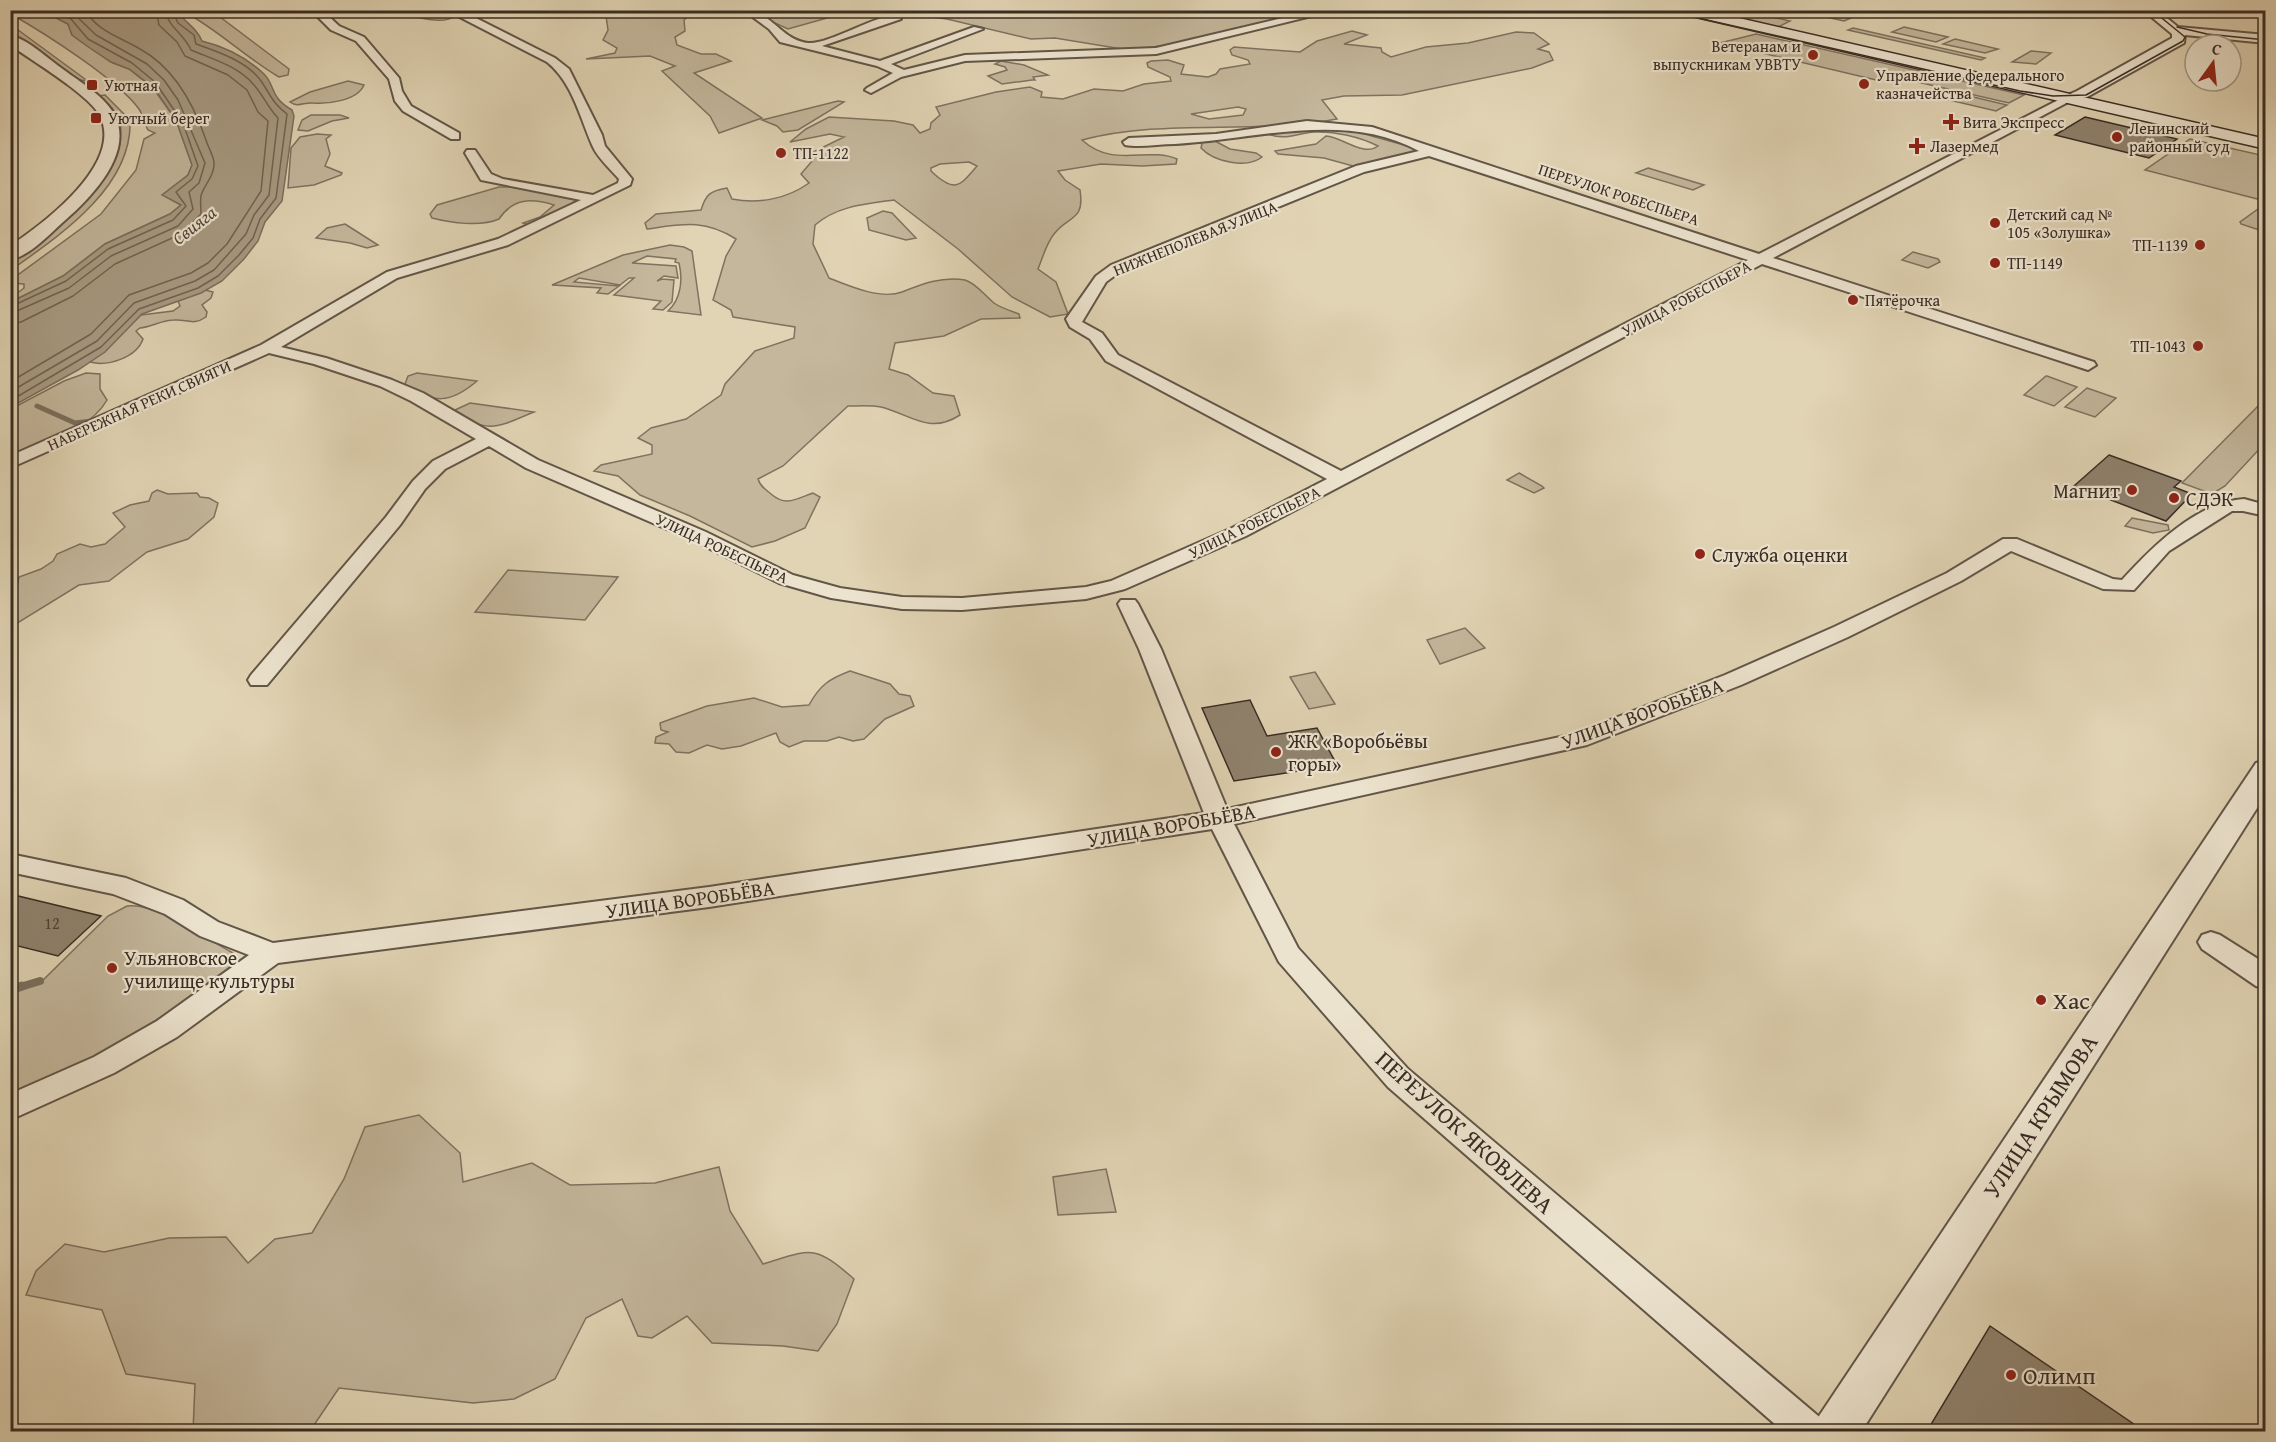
<svg xmlns="http://www.w3.org/2000/svg" width="2276" height="1442" viewBox="0 0 2276 1442" font-family="'Gentium Book Plus',serif">
  <rect width="100%" height="100%" fill="#e1d4b4"/>
  <filter id="stains"><feTurbulence type="fractalNoise" baseFrequency=".00333" numOctaves="4"/><feColorMatrix values="0 0 0 0 .2 0 0 0 0 .09 0 0 0 0 .02 0 0 0 .5 -.17"/></filter>
  <radialGradient id="worn" r=".72"><stop offset=".6" stop-color="#630" stop-opacity="0"/><stop offset="1" stop-color="#630" stop-opacity=".3"/></radialGradient>
  <g fill="#c4b79c" stroke="#7e7260" stroke-width="1.5" fill-rule="evenodd">
    <path d="M1855 10 1863 13 1844 21 1800 11Z"/>
    <path d="M11 11H43L68 24 72 35 111 62 129 69 153 88 176 120 192 165 188 175 163 195 181 205 170 214 105 244 63 276 11 302V298L24 288V284L11 283V280L101 214 136 170 144 139 155 133 148 130C145 124 143 115 139 109 117 79 44 33 11 14Z"/>
    <path d="M183 11H212L289 69 288 75 279 77C245 57 217 29 183 11Z"/>
    <path d="M403 11H448L455 16C444 25 415 18 403 11Z"/>
    <path d="M614 11H711L690 15 684 20 685 31 675 37 677 45 701 54H716L731 61 694 73 762 118 719 133 710 116 662 71 675 66 650 56 586 59 615 53 617 48 603 40 608 30 606 16Z"/>
    <path d="M749 11H852L788 29Z"/>
    <path d="M884 11H1317L1192 42 1128 50 1055 38 1031 39 947 19Z"/>
    <path d="M1705 11H1752L1750 12 1790 21 1778 27Z"/>
    <path d="M10 24 89 82 73 78 11 32Z"/>
    <path d="M1904 27 1948 37 1936 42 1892 32Z"/>
    <path d="M1853 28 1985 58 1981 60 1848 30Z"/>
    <path d="M1352 31 1367 35 1344 44 1381 48 1382 52 1391 57 1426 47 1468 43 1516 32 1534 33 1549 44 1538 49 1549 52 1553 60 1532 68 1402 95 1344 96 1322 100 1337 119C1253 135 1165 118 1082 140 1114 169 1147 146 1177 159L1176 164 1142 166 1101 164 1058 171 1065 180 1080 190C1085 222 1068 215 1054 234 1046 244 1043 257 1038 269L1056 282 1068 314 1050 317 1012 297 958 249 894 200C865 204 837 206 815 225L813 244 829 278C849 286 881 300 902 292 922 284 942 276 965 280 976 283 985 296 994 303 1001 308 1011 311 1019 314L1020 318 981 319 944 336 895 343 889 369 908 375 933 393 954 396 960 415C929 435 912 415 881 407 871 405 859 406 848 406L783 466 758 479C760 486 765 489 771 494 786 507 796 499 813 493L820 497 805 528 775 541 752 547 690 516 640 495 618 476 594 471 601 465 652 454V445L638 438 651 428 686 419 721 395 725 384 755 351 794 338 795 327 733 317 731 310 713 300 726 256 736 239C704 219 683 224 647 229L645 223 656 214 701 210C706 194 710 191 727 188L732 199C759 204 787 199 809 183L801 174 813 160 809 154 844 137 830 134 790 142 806 129 829 117 894 121 913 125 920 133 930 129 931 123 940 115 936 107 996 92 1030 87 1042 92 1041 97 1063 99 1094 89 1123 91 1144 84 1171 81 1170 77 1148 67 1147 63 1151 61 1168 60 1184 65 1181 74 1208 77 1216 74 1220 69 1250 64 1248 60 1232 55 1230 50 1234 47 1300 52 1317 41ZM1238 107 1246 109 1243 115 1209 119 1191 114ZM969 162 977 166C960 186 955 194 931 171V168L940 164Z"/>
    <path d="M1756 34 2024 95 2009 103 1887 75 1876 80 1720 43Z"/>
    <path d="M1955 39 1998 49 1985 53 1943 44Z"/>
    <path d="M2031 51 2051 53 2036 64 2012 62Z"/>
    <path d="M1001 61 1024 65 1048 75 1033 77 1035 80H1032L1002 84 988 76 1007 70 1005 67 995 64Z"/>
    <path d="M348 81 364 85C357 101 328 104 313 103 304 102 298 108 290 102L310 92Z"/>
    <path d="M1944 90 2007 105 1996 111 1932 96Z"/>
    <path d="M105 95 130 120C133 187 59 236 11 270L10 262 34 245 109 165 120 141 121 122 112 108 98 96Z"/>
    <path d="M838 101 844 102 798 130 783 132 777 126 762 120Z"/>
    <path d="M311 115H340L349 118 332 121 308 131 298 130 302 120Z"/>
    <path d="M1347 129 1418 149 1408 154 1353 166 1324 158 1278 154 1275 151 1316 144 1326 136C1342 137 1364 157 1378 146 1360 137 1335 131 1314 132 1298 133 1284 141 1268 134L1275 131Z"/>
    <path d="M317 134 331 135 326 139 330 154 325 166 342 173 341 175 314 185 288 188 291 148 300 137Z"/>
    <path d="M2190 139 2265 156V201L2145 170Z"/>
    <path d="M1213 140 1230 149 1256 153 1262 157C1247 169 1214 162 1201 148L1202 144 1198 142Z"/>
    <path d="M1648 168 1704 185 1693 190 1636 173Z"/>
    <path d="M499 187H518L578 198 571 205 528 225 523 223 540 217 554 205C531 198 513 198 499 219 481 227 451 223 432 218L430 214 437 205Z"/>
    <path d="M2265 204V232L2241 224 2240 222Z"/>
    <path d="M883 211 892 213 916 238 906 240 869 230 867 218Z"/>
    <path d="M345 224 378 245 367 248 350 243 316 238 327 228Z"/>
    <path d="M670 245 684 247 692 251 701 315 668 311C681 299 683 280 679 263L675 262 676 259 647 256 632 263 676 266 678 278 664 276 657 281 662 279 674 280 672 302 663 310 653 309 661 301 614 295 634 278H629L620 285 579 278 574 282 619 286 608 294 597 293 601 288 552 285 623 255Z"/>
    <path d="M1913 252 1938 259 1940 262 1928 268 1902 260Z"/>
    <path d="M205 290 213 292 211 298 202 305 207 312 206 317C193 326 187 319 174 320 162 320 151 327 140 328L136 331 143 339C137 357 108 367 90 362V358L141 315 173 311 180 306 178 301Z"/>
    <path d="M86 373 100 374V389L107 400C90 431 41 443 11 457V409L64 381Z"/>
    <path d="M417 373 477 381C450 404 433 404 405 384L408 376Z"/>
    <path d="M2046 376H2047L2077 387 2054 406 2024 395Z"/>
    <path d="M2087 388 2116 398 2095 417 2065 407Z"/>
    <path d="M470 403 534 412C500 426 486 436 455 410Z"/>
    <path d="M2258 406 2265 408V443L2225 486 2212 494 2182 483Z"/>
    <path d="M1519 473 1542 486 1544 488 1534 493 1507 480Z"/>
    <path d="M157 490 168 494 197 493 200 497 209 498 218 503 214 517 188 539 147 552 109 581 79 585 11 627V590L17 587 19 577 41 569 53 561 57 554 80 544 91 547 105 544 125 527 113 513 130 505 149 501 152 493Z"/>
    <path d="M2132 518 2168 525 2169 530 2153 533 2125 526Z"/>
    <path d="M508 570 618 577 585 620 475 612Z"/>
    <path d="M1465 628 1485 648 1440 664 1427 640Z"/>
    <path d="M850 671 890 684 899 694 910 696 914 706 885 719 864 739 853 741 839 737 827 741H804L789 747 780 742 776 733 741 746 722 749 707 745 689 753 676 752 669 744 655 743 656 737 668 732 661 730 660 723 707 706 754 698 782 707 809 705C820 685 829 679 850 671Z"/>
    <path d="M1315 672 1335 704 1309 709 1290 677Z"/>
    <path d="M127 906C157 902 206 939 233 953L232 965C170 1026 89 1062 11 1098L10 991 42 981 108 916Z"/>
    <path d="M419 1115 460 1153 463 1182 532 1163 570 1185 655 1183 719 1167 730 1211 763 1264C812 1249 814 1244 854 1279L837 1324 818 1351 783 1346 712 1343 687 1316 652 1338 638 1336 622 1299 586 1318 555 1379 514 1399 473 1403 339 1388 310 1431 193 1432 195 1384 126 1374 102 1310 26 1295 36 1271 65 1244 104 1252 169 1238 226 1237 248 1263 275 1239 312 1233 344 1179 365 1127Z"/>
    <path d="M1106 1169 1116 1212 1058 1215 1053 1177Z"/>
  </g>
  <path fill="#a89b83" stroke="#7b6f5d" stroke-width="1.5" d="M43 11H178C185 24 196 26 202 41 226 47 246 57 264 74 276 86 269 97 292 110L294 116 282 201 265 222 258 241 244 259 222 281 201 293 142 314 105 352 78 370 11 407V302L63 276 105 244 170 214 181 205 162 195 188 175 192 165 176 120 154 88 129 69 111 62 87 46 72 35 68 24Z"/>
  <g fill="none" stroke-linecap="round" stroke-linejoin="round">
    <g stroke="#706454" stroke-width="1.5">
      <path d="M10 307 66 281 108 249 173 220 186 206 176 192 192 179 198 166 183 123 155 82 132 63 88 39 71 19 52 10"/>
      <path d="M10 314 69 288 111 256 178 226 193 209 189 192 199 183 205 163 178 100 164 80 147 64 96 35 70 10"/>
      <path d="M10 323 21 322 73 296 115 264 181 234 201 214C201 208 200 201 201 196 203 186 215 176 214 162 213 155 208 147 206 140 194 105 175 68 140 49 120 37 98 32 85 10"/>
      <path d="M10 382 91 334 129 295 191 273 208 263 227 244 261 191 268 121 258 112 247 90 228 75 185 56 177 42 159 25 156 10"/>
      <path d="M10 392 97 341 134 303 195 281 214 270 246 234 254 215 269 195 278 118C267 107 263 94 253 84 238 66 212 59 191 50 184 34 168 27 165 10"/>
      <path d="M10 401 101 347 139 309 198 288 218 276 239 255 253 238 260 219 276 198 287 114C271 101 272 97 261 81 247 61 218 52 196 44L194 35 178 23 172 10"/>
    </g>
    <path stroke="#7b6f5d" stroke-width="5" d="M37 406 75 423 92 421"/>
    <path stroke="#7b6f5d" stroke-width="8" d="M17 988 40 981"/>
    <path stroke="#7b6f5d" stroke-width="9" d="M10 990 22 986"/>
  </g>
  <g fill="#90836f" stroke="#382c24" stroke-width="1.5">
    <path d="M2085 117 2136 129 2177 139 2149 158 2055 135Z"/>
    <path d="M2109 455 2181 481 2174 487 2192 494 2166 521 2074 486Z"/>
    <path d="M1250 700 1267 736 1317 728 1337 765 1234 781 1202 708Z"/>
    <path d="M10 894 101 916 58 956 10 944Z"/>
    <path d="M1990 1326 2144 1431H1927Z"/>
  </g>
  <g fill="none" stroke-linecap="round" stroke-linejoin="round">
    <defs>
      <g id="minor">
        <path d="M311 10H322L339 26 364 37 399 78 402 91 411 106 459 133V139H451L403 111 395 101 389 79 356 41 331 30Z"/>
        <path d="M446 10H460L555 58 569 69 602 135 605 146 632 179 630 185 508 245 397 278 281 347 326 358 392 380 423 393 538 460 706 532 793 575 840 588 902 597 962 598 1086 587 1111 581 1232 528 1327 479 1106 361 1090 339 1070 327 1066 319 1096 276 1111 265 1356 166 1419 151C1345 110 1254 140 1175 144 1159 144 1140 148 1125 145L1123 142 1129 138 1216 134 1307 121 1372 127 1759 254 2068 95 2074 98 2072 100 1773 258 2094 362 2096 365 2088 370 2082 368 1762 264 1246 536 1125 589 1086 599 962 610 902 609 831 598 779 583 692 540 526 468 489 446 445 469 425 489 400 525 267 685H251L248 680 251 675 386 517 413 481 433 461 476 439 411 401 380 386 314 364 269 353 10 468V456L261 345 387 272 498 239 581 200 481 180 465 153 467 150H475L491 174 503 179 593 195 618 183 619 179C611 170 598 158 593 147 580 118 573 83 547 62ZM1429 156 1748 260 1341 471 1118 355 1102 333 1082 322 1106 282 1121 271 1364 172Z"/>
        <path d="M743 10C771 10 781 40 808 43 830 45 879 12 901 15V19L822 46 880 61 974 27 983 29 891 64 904 70 965 55 1156 48 1316 10H1336L1156 54 965 61 901 77 871 93 865 90 867 88 893 73 877 66 780 42 769 29Z"/>
        <path d="M2244 499 2266 505V516L2243 511H2232L2169 551 2134 590 2103 589 2011 551 1961 581 1848 637 1741 685 1587 745 1234 824 1298 948 1408 1069 1823 1420 1828 1432H1784L1388 1087 1279 962 1212 829 709 907 278 963 177 1037 114 1073 10 1120V1094L94 1057 157 1021 249 955 200 936 165 914 113 894 10 872V854L126 878 183 900 218 922 273 943 709 887 1204 813 1139 649 1118 604 1121 600H1135L1138 604 1161 649 1227 809 1574 734 1725 675 1834 627 1947 573 2003 539H2017L2113 579 2122 580C2152 547 2197 502 2244 499Z"/>
        <path d="M2211 932 2220 935 2266 964V989L2256 986 2202 949 2198 942 2202 935Z"/>
      </g>
      <g id="tertiary">
        <path d="M2143 10H2157L2178 27 2266 35V43L2185 35 2184 43 2087 97 2063 101 2061 98 2077 91 2172 38V34Z"/>
        <path d="M10 35C29 40 48 59 64 70 80 82 106 97 115 116 134 155 89 200 62 223 48 236 29 256 10 260V246C43 224 124 164 100 116 91 96 30 59 10 45Z"/>
        <path d="M2266 760V794L1861 1432H1813L1819 1416 2256 763Z"/>
      </g>
      <path id="secondary" d="M1676 10H1704L2266 139V149L1683 14Z"/>
    </defs>
    <use href="#minor" stroke="#625648" stroke-width="4"/>
    <use href="#tertiary" stroke="#625648" stroke-width="4"/>
    <use href="#secondary" stroke="#382c24" stroke-width="3"/>
    <use href="#minor" fill="#ece3ce" fill-rule="evenodd"/>
    <use href="#tertiary" fill="#ece3ce" fill-rule="evenodd"/>
    <use href="#secondary" fill="#ece3ce" fill-rule="evenodd"/>
    <g stroke="#382c24" stroke-width="1.5">
      <path d="M1663 10 2020 91 2053 96 2086 95 2183 41 2185 37 2152 10"/>
      <path d="M2177 27 2207 34 2266 40"/>
    </g>
  </g>
  <g fill="#8f2418" stroke="#ece3ce" stroke-width="2">
    <circle cx="1813" cy="55" r="6"/>
    <circle cx="1864" cy="84" r="6"/>
    <rect x="86" y="79" width="12" height="12" rx="3"/>
    <rect x="90" y="112" width="12" height="12" rx="3"/>
    <path d="M1948 113h6v6h6v6h-6v6h-6v-6h-6v-6h6z"/>
    <circle cx="2117" cy="137" r="6"/>
    <path d="M1914 137h6v6h6v6h-6v6h-6v-6h-6v-6h6z"/>
    <circle cx="781" cy="153" r="6"/>
    <circle cx="1995" cy="223" r="6"/>
    <circle cx="2200" cy="245" r="6"/>
    <circle cx="1995" cy="263" r="6"/>
    <circle cx="1853" cy="300" r="6"/>
    <circle cx="2198" cy="346" r="6"/>
    <circle cx="2132" cy="490" r="6"/>
    <circle cx="2174" cy="498" r="6"/>
    <circle cx="1700" cy="554" r="6"/>
    <circle cx="1276" cy="752" r="6"/>
    <circle cx="112" cy="968" r="6"/>
    <circle cx="2041" cy="1000" r="6"/>
    <circle cx="2011" cy="1375" r="6"/>
  </g>
  <g text-anchor="middle" dominant-baseline="central" stroke-width="4.5" stroke-linejoin="round" paint-order="stroke">
    <g font-size="16" fill="#382c24" stroke="#ece3ce" text-anchor="start">
      <text x="1801" y="46" text-anchor="end">Ветеранам и<tspan x="1801" dy="18">выпускникам УВВТУ</tspan></text>
      <text x="1876" y="75">Управление федерального<tspan x="1876" dy="18">казначейства</tspan></text>
      <text x="104" y="85">Уютная</text>
      <text x="108" y="118">Уютный берег</text>
      <text x="1963" y="122">Вита Экспресс</text>
      <text x="2129" y="128">Ленинский<tspan x="2129" dy="18">районный суд</tspan></text>
      <text x="1930" y="146">Лазермед</text>
      <text x="793" y="153">ТП-1122</text>
      <text x="2007" y="214">Детский сад №<tspan x="2007" dy="18">105 «Золушка»</tspan></text>
      <text x="2188" y="245" text-anchor="end">ТП-1139</text>
      <text x="2007" y="263">ТП-1149</text>
      <text x="1865" y="300">Пятёрочка</text>
      <text x="2186" y="346" text-anchor="end">ТП-1043</text>
    </g>
    <g font-size="16" fill="#382c24" stroke="#ece3ce">
      <text transform="translate(1619 194) rotate(18)">ПЕРЕУЛОК РОБЕСПЬЕРА</text>
      <text transform="translate(1195 238) rotate(-22)">НИЖНЕПОЛЕВАЯ УЛИЦА</text>
      <text transform="translate(1686 298) rotate(-28)">УЛИЦА РОБЕСПЬЕРА</text>
      <text transform="translate(139 405) rotate(-24)">НАБЕРЕЖНАЯ РЕКИ СВИЯГИ</text>
      <text transform="translate(1254 522) rotate(-26)">УЛИЦА РОБЕСПЬЕРА</text>
      <text transform="translate(722 548) rotate(25)">УЛИЦА РОБЕСПЬЕРА</text>
    </g>
    <g font-size="16" fill="#4e4237">
      <text x="52" y="923">12</text>
    </g>
    <g font-size="18" font-style="italic" fill="#54483c" stroke="#ece3ce">
      <text transform="translate(194 225) rotate(-38)">Свияга</text>
    </g>
    <g font-size="20" fill="#382c24" stroke="#ece3ce" text-anchor="start">
      <text x="2120" y="490" text-anchor="end">Магнит</text>
      <text x="2186" y="498">СДЭК</text>
      <text x="1712" y="554">Служба оценки</text>
      <text x="1288" y="740">ЖК «Воробьёвы<tspan x="1288" dy="23">горы»</tspan></text>
      <text x="124" y="957">Ульяновское<tspan x="124" dy="23">училище культуры</tspan></text>
    </g>
    <g font-size="20" fill="#382c24" stroke="#ece3ce">
      <text transform="translate(1642 713) rotate(-20)">УЛИЦА ВОРОБЬЁВА</text>
      <text transform="translate(1171 825) rotate(-10)">УЛИЦА ВОРОБЬЁВА</text>
      <text transform="translate(690 899) rotate(-8)">УЛИЦА ВОРОБЬЁВА</text>
    </g>
    <g font-size="24" fill="#382c24" stroke="#ece3ce" text-anchor="start">
      <text x="2053" y="1000">Хас</text>
      <text x="2023" y="1375">Олимп</text>
    </g>
    <g font-size="24" fill="#382c24" stroke="#ece3ce">
      <text transform="translate(2040 1116) rotate(-57)">УЛИЦА КРЫМОВА</text>
      <text transform="translate(1465 1132) rotate(42)">ПЕРЕУЛОК ЯКОВЛЕВА</text>
    </g>
  </g>
  <rect width="2276" height="1442" fill="none" stroke="#e1d4b4" stroke-width="36"/>
  <rect x="12" y="12" width="2252" height="1418" fill="none" stroke="#382c24" stroke-width="3"/>
  <rect x="18" y="18" width="2240" height="1406" fill="none" stroke="#382c24" stroke-width="1.5"/>
  <g transform="translate(2213 63) rotate(15)"><circle r="28" fill="#ece3ce" stroke="#a49a8a" stroke-width="1.5"/>
  <path d="M0-4.5L10 22L0 15L-10 22Z" fill="#8f2418"/>
  <text y="-9" font-size="16" font-weight="bold" text-anchor="middle" fill="#382c24">С</text>
  </g>
  <rect width="100%" height="100%" filter="url(#stains)"/>
  <rect width="100%" height="100%" fill="url(#worn)"/>
</svg>
